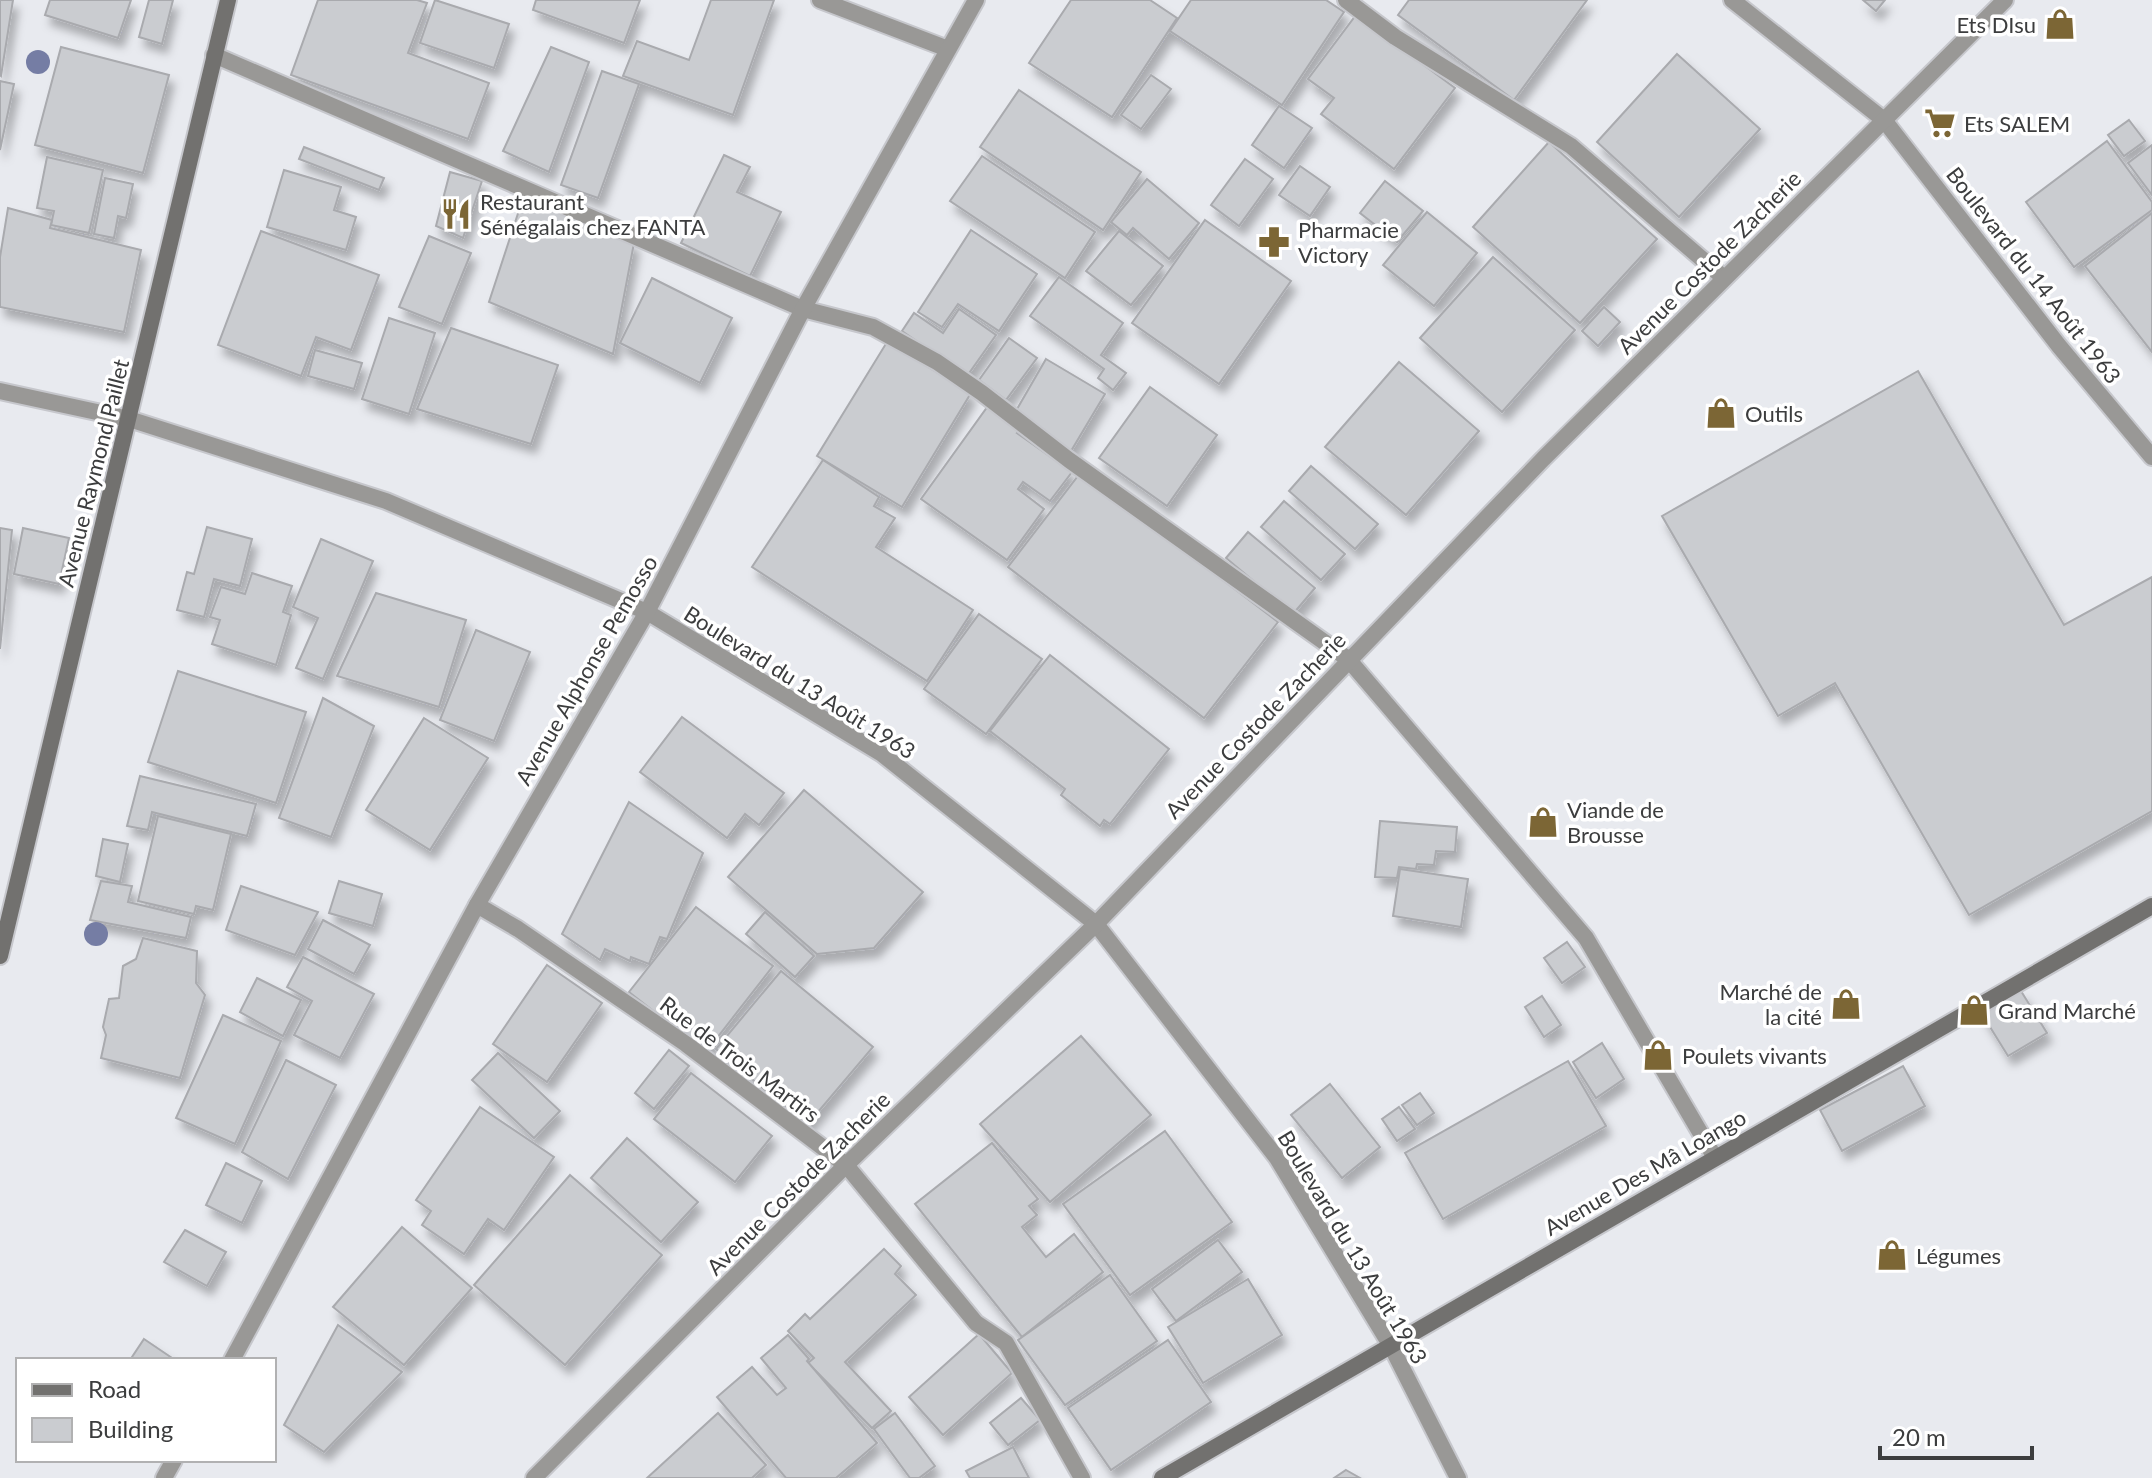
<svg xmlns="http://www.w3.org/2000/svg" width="2152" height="1478" viewBox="0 0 2152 1478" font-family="Lato,sans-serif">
  <defs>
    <filter id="shadow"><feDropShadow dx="5" dy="9" stdDeviation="4" flood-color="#0004"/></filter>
  </defs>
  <rect width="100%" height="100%" fill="#e8eaef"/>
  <g fill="#caccd0" stroke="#a9aaae" stroke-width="2" filter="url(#shadow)">
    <path d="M0 0H13L1 76 0 75Z"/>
    <path d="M50 0H131L118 38 45 15Z"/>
    <path d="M149 0H173L162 44 139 37Z"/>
    <path d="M318 0H417L427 3 408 53 489 83 468 139 291 75Z"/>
    <path d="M435 0 509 24 494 68 420 43Z"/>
    <path d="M536 0H640L624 43 533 10Z"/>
    <path d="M711 0H774L733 115 623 76 637 41 689 60Z"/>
    <path d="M1071 0H1150L1177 18 1112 117 1029 63Z"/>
    <path d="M1191 0H1326L1344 12 1282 105 1170 31Z"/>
    <path d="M1409 0H1587L1514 100 1398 15Z"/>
    <path d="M1863 0H1885L1876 11Z"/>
    <path d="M1356 15 1455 88 1394 169 1321 114 1334 98 1308 79Z"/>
    <path d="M61 47 169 75 143 173 35 145Z"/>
    <path d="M551 47 589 62 549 172 503 151Z"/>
    <path d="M1677 54 1760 129 1679 217 1597 142Z"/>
    <path d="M602 71 639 84 598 198 561 185Z"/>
    <path d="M1151 75 1171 89 1141 129 1121 115Z"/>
    <path d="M0 81 14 84 0 150Z"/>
    <path d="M1019 90 1141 172 1103 230 980 147Z"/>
    <path d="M1279 106 1312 128 1284 168 1252 145Z"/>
    <path d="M2129 120 2145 141 2124 156 2108 135Z"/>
    <path d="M2107 141 2152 202V210L2074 267 2026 202Z"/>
    <path d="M1549 142 1657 239 1580 323 1473 227Z"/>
    <path d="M2152 145V195L2128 163Z"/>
    <path d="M304 147 384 178 379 190 299 159Z"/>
    <path d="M724 155 750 167 737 192 781 212 750 276 681 243Z"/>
    <path d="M982 156 1095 232 1065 278 950 201Z"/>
    <path d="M47 157 103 170 89 233 51 225 54 211 37 208Z"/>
    <path d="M1245 159 1273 179 1239 226 1211 205Z"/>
    <path d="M1300 166 1330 187 1310 216 1279 195Z"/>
    <path d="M284 170 341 187 334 210 356 217 346 250 267 227Z"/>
    <path d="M450 172 482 181 463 238 436 226Z"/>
    <path d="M105 178 133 184 126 218 118 216 114 238 94 234Z"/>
    <path d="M1147 179 1199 223 1169 259 1133 228 1127 235 1111 222Z"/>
    <path d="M1385 181 1423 211 1397 242 1360 213Z"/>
    <path d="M524 195 634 243 613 354 489 302Z"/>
    <path d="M8 208 52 220 50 228 141 250 124 332 0 307V257Z"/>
    <path d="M1427 212 1477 253 1434 306 1383 265Z"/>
    <path d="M2152 213V352L2085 266Z"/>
    <path d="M1205 220 1291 281 1219 384 1132 323Z"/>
    <path d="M971 230 1037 274 999 331 958 304 942 327 918 312Z"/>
    <path d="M261 231 379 275 351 350 316 337 301 376 218 345Z"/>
    <path d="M1119 231 1163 266 1131 305 1086 271Z"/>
    <path d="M429 236 471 253 442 324 399 307Z"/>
    <path d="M1493 257 1575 330 1502 412 1420 338Z"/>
    <path d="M1059 277 1123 323 1101 355 1126 373 1113 390 1098 378 1104 369 1030 316Z"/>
    <path d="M652 278 732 318 700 383 620 343Z"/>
    <path d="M1604 307 1620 322 1598 346 1582 331Z"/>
    <path d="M959 309 996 335 967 376 902 331 914 313 943 333Z"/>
    <path d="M389 318 435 333 409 414 362 399Z"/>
    <path d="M451 328 558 365 531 444 417 409Z"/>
    <path d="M1009 338 1037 358 1006 400 979 380Z"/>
    <path d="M887 342 971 393 902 507 817 456Z"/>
    <path d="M315 350 362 363 354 389 308 376Z"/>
    <path d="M1046 359 1105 394 1071 451 1013 416Z"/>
    <path d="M1399 362 1479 431 1406 515 1325 447Z"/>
    <path d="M1918 371 2064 625 2152 577V811L1969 915 1835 683 1778 716 1662 516Z"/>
    <path d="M1150 387 1217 435 1167 506 1099 458Z"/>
    <path d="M988 406 1021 429 1017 433 1072 472 1050 501 1023 482 1018 489 1044 509 1007 560 921 499Z"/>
    <path d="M823 460 879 497 874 506 895 518 876 547 973 610 927 681 752 567Z"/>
    <path d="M1311 466 1378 524 1355 549 1289 491Z"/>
    <path d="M1081 472 1278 622 1204 718 1008 567Z"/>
    <path d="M1284 501 1345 554 1321 580 1261 527Z"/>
    <path d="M207 527 252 539 240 586 214 579 204 617 177 610 187 572 194 574Z"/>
    <path d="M0 528 12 530 0 649Z"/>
    <path d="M23 528 69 538 59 584 14 574Z"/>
    <path d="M1248 532 1315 588 1293 614 1226 558Z"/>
    <path d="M321 539 373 561 323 679 296 668 318 618 293 607Z"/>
    <path d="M252 573 292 586 283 612 291 615 276 665 212 644 220 620 210 617 221 587 245 594Z"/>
    <path d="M376 593 466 620 439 707 337 676Z"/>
    <path d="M979 614 1042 659 986 734 924 689Z"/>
    <path d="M476 630 530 652 494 741 440 720Z"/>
    <path d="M1050 655 1169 749 1110 824 1104 820 1100 826 1061 795 1065 789 990 731Z"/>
    <path d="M178 671 306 712 276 803 148 762Z"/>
    <path d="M323 698 374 726 331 837 279 818Z"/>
    <path d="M682 717 784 793 759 825 745 814 727 838 640 772Z"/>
    <path d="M424 718 488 758 430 850 366 810Z"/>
    <path d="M140 776 256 804 247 836 152 812 148 830 127 826Z"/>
    <path d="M804 790 923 892 874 948 817 954 728 877Z"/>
    <path d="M629 802 703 853 667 939 660 937 649 964 631 957 630 961 605 949 600 960 562 934Z"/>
    <path d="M158 816 231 834 213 910 196 906 194 914 138 901Z"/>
    <path d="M1380 821 1457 827 1455 852 1436 851 1434 865 1417 864 1416 869 1399 867 1397 878 1375 877Z"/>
    <path d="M103 839 128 844 120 882 96 876Z"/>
    <path d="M1400 869 1468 879 1461 927 1393 916Z"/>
    <path d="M101 881 132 886 128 902 191 917 186 938 90 920Z"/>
    <path d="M339 881 382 894 373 926 329 913Z"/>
    <path d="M241 886 318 912 295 955 226 930Z"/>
    <path d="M696 907 773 966 706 1052 629 992Z"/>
    <path d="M765 912 814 956 795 977 746 934Z"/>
    <path d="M323 920 370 945 354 974 308 949Z"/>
    <path d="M143 938 197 951 196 983 205 995 180 1078 101 1058 106 1035 103 1027 109 999 119 998 123 966 136 959Z"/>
    <path d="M1567 942 1585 967 1562 983 1544 958Z"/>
    <path d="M303 957 374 994 340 1058 294 1035 312 1001 287 987Z"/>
    <path d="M547 965 602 1003 547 1082 493 1044Z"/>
    <path d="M781 971 873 1047 807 1125 716 1049Z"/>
    <path d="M257 978 301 1000 283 1036 240 1012Z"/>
    <path d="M2021 991 2047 1033 2008 1056 1982 1014Z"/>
    <path d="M1542 996 1561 1025 1544 1037 1525 1007Z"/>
    <path d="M223 1015 281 1041 235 1144 176 1118Z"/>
    <path d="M1081 1036 1151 1115 1050 1202 980 1124Z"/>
    <path d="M1602 1043 1624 1079 1596 1098 1573 1062Z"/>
    <path d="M669 1050 689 1066 654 1109 635 1093Z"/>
    <path d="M498 1053 560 1111 534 1138 472 1080Z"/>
    <path d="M286 1060 336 1085 288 1179 242 1152Z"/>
    <path d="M1568 1061 1606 1126 1443 1219 1405 1153Z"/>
    <path d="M1903 1066 1925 1106 1842 1151 1820 1110Z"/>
    <path d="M691 1073 772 1136 735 1182 654 1119Z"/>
    <path d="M1330 1084 1380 1147 1342 1178 1291 1115Z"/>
    <path d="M1420 1093 1434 1113 1417 1125 1402 1105Z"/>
    <path d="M480 1107 554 1157 504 1230 488 1219 464 1254 422 1225 431 1211 416 1200Z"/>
    <path d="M1399 1107 1415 1129 1397 1141 1382 1119Z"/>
    <path d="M1165 1131 1232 1222 1130 1295 1063 1204Z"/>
    <path d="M627 1138 698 1202 661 1242 591 1178Z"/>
    <path d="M992 1143 1038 1199 1029 1206 1037 1215 1022 1227 1046 1257 1074 1234 1103 1272 1022 1337 915 1204Z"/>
    <path d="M226 1163 262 1181 242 1223 206 1205Z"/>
    <path d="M570 1175 662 1255 565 1365 474 1285Z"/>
    <path d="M402 1227 472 1288 404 1365 333 1307Z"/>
    <path d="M185 1230 226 1252 207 1286 164 1262Z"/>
    <path d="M1218 1240 1242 1272 1176 1321 1152 1289Z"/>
    <path d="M884 1249 901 1266 895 1274 916 1295 845 1362 891 1411 872 1428 808 1363 814 1358 788 1331 805 1314 810 1319Z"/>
    <path d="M1110 1275 1157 1341 1065 1405 1018 1340Z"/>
    <path d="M1248 1279 1282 1335 1203 1383 1168 1327Z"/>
    <path d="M338 1325 402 1372 324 1452 284 1425Z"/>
    <path d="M979 1334 1012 1373 943 1435 909 1397Z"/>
    <path d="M788 1335 809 1359 807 1361 877 1443 836 1478H786L717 1397 752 1367 777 1395 786 1388 761 1358Z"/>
    <path d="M144 1339 175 1360H130Z"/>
    <path d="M1168 1340 1211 1402 1111 1470 1068 1408Z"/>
    <path d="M1021 1398 1040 1420 1008 1445 990 1423Z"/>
    <path d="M718 1413 766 1465 752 1478H647Z"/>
    <path d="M895 1413 935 1466 919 1478H910L874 1429Z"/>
    <path d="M1013 1447 1029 1478H970L966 1471Z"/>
    <path d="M1346 1470 1360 1478H1334Z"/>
  </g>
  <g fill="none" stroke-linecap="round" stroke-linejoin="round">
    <defs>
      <g id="minor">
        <path d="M820 0 948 49"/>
        <path d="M1346 0 1395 37 1571 146 1724 278"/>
        <path d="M1732 0 1884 120 2059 346 2152 457"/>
        <path d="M214 55 803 309 873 327 937 362 982 393 1069 460 1348 659 1586 938 1714 1156"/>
        <path d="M0 391 129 419 386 501 647 612 882 754 1096 924 1277 1158 1391 1346 1458 1478"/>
        <path d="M477 905 518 929 686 1044 846 1165 976 1323 1006 1343 1082 1478"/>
        <path d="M232 1360 477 905 647 612 803 309 976 0"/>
        <path d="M164 1478 174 1460"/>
      </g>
      <path id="tertiary" d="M534 1478 846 1165 1096 924 1543 459 2005 0"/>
      <g id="secondary">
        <path d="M0 956 228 0"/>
        <path d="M1162 1478 2152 906"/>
      </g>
    </defs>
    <use href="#minor" stroke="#c6c7cc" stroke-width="20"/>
    <use href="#tertiary" stroke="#c6c7cc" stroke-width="20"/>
    <use href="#secondary" stroke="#c6c7cc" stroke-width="20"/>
    <use href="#minor" stroke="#999896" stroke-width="16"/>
    <use href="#tertiary" stroke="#999896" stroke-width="16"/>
    <use href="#secondary" stroke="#72716f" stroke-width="16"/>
  </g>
  <g fill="#757da4">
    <circle cx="38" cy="62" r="12"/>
    <circle cx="96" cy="934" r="12"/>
  </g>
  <defs>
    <symbol id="shop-bare" viewBox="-9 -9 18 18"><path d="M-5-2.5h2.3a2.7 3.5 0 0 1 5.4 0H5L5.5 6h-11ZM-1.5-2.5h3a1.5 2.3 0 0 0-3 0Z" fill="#7c6635" stroke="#fff" stroke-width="2.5" paint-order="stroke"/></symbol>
    <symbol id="supermarket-bare" viewBox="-9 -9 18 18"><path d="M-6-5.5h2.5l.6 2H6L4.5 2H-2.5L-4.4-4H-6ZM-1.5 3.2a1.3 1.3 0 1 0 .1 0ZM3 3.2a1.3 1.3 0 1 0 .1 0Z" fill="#7c6635" stroke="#fff" stroke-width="2.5" paint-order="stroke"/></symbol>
    <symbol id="restaurant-bare" viewBox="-9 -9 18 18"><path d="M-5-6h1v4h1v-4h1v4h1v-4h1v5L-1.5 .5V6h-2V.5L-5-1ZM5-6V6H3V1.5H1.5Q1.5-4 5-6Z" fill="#7c6635" stroke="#fff" stroke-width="2.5" paint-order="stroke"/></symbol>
    <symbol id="pharmacy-bare" viewBox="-9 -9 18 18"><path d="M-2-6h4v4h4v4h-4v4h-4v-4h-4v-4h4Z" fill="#7c6635" stroke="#fff" stroke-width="2.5" paint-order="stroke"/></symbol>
  </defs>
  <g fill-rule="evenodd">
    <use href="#shop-bare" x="2038" y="2" width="44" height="44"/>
    <use href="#supermarket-bare" x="1918" y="101" width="44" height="44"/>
    <use href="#restaurant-bare" x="434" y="192" width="44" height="44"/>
    <use href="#pharmacy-bare" x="1252" y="220" width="44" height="44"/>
    <use href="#shop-bare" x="1699" y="391" width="44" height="44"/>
    <use href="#shop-bare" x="1521" y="800" width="44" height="44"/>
    <use href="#shop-bare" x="1824" y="982" width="44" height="44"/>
    <use href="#shop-bare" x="1952" y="988" width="44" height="44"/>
    <use href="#shop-bare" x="1636" y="1033" width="44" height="44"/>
    <use href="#shop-bare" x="1870" y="1233" width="44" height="44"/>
  </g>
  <g text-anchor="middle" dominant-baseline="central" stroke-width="7" stroke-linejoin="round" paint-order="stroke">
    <g font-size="22" fill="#3c3d3e" stroke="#fff" text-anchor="start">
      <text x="2036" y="24" text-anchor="end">Ets DIsu</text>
      <text x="1964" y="123">Ets SALEM</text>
      <text x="480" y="201">Restaurant<tspan x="480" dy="25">Sénégalais chez FANTA</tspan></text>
      <text x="1298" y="229">Pharmacie<tspan x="1298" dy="25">Victory</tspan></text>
      <text x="1745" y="413">Outils</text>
      <text x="1567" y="809">Viande de<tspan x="1567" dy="25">Brousse</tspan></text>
      <text x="1822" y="991" text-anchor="end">Marché de<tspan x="1822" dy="25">la cité</tspan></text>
      <text x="1998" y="1010">Grand Marché</text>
      <text x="1682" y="1055">Poulets vivants</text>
      <text x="1916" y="1255">Légumes</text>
    </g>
    <g font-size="22" fill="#3c3d3e" stroke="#fff">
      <text transform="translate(1709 262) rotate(-45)">Avenue Costode Zacherie</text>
      <text transform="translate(2034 275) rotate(52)">Boulevard du 14 Août 1963</text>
      <text transform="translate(93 473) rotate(-76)">Avenue Raymond Paillet</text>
      <text transform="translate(586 670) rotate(-60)">Avenue Alphonse Pemosso</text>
      <text transform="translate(800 682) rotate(32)">Boulevard du 13 Août 1963</text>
      <text transform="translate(1255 725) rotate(-46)">Avenue Costode Zacherie</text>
      <text transform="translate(740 1059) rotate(37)">Rue de Trois Martirs</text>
      <text transform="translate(1645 1172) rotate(-30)">Avenue Des Mâ Loango</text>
      <text transform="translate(798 1183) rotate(-45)">Avenue Costode Zacherie</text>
      <text transform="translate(1353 1247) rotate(59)">Boulevard du 13 Août 1963</text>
    </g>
  </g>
  <rect x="16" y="1358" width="260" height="104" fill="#ffffff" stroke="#b1b1b2" stroke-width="2"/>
  <rect x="32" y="1384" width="40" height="12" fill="#72716f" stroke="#b1b1b2" stroke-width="2"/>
  <text x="88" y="1398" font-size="24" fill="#3c3d3e">Road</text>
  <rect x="32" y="1418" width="40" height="24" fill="#caccd0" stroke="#b1b1b2" stroke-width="2"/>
  <text x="88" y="1438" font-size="24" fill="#3c3d3e">Building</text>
  <path d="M1880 1446v12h152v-12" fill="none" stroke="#3c3d3e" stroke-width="4"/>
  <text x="1892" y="1446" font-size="24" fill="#3c3d3e" stroke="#ffffff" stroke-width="6" paint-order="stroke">20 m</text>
</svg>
